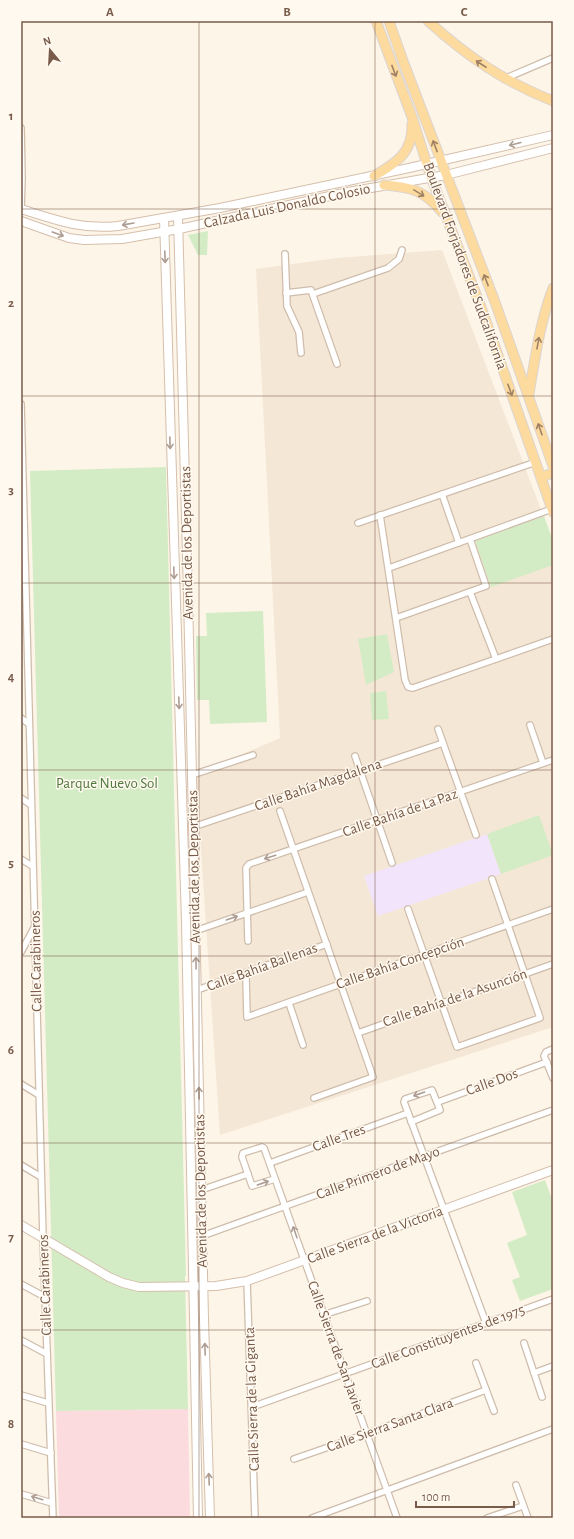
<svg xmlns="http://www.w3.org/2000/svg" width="574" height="1539" viewBox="0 0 574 1539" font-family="'Alegreya Sans',sans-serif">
  <rect width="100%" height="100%" fill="#fdf5e8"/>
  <path fill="#f5e7d6" d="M442 250 553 541V1027L220 1135 196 774 280 738 256 269 337 258Z"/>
  <path fill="#f2e4fa" d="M487 834 501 874 378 916 364 876Z"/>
  <path fill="#fbdbde" d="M188 1409 190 1518H59L56 1411Z"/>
  <g fill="#d4ecc5">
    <path d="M208 231 207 255H198L188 235Z"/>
    <path d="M166 467 186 1276H185L188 1409 56 1411 30 471Z"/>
    <path d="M544 516 553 541V565L491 587 475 541Z"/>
    <path d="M263 611 267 722 210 724 209 700H197L196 636H207L206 613Z"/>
    <path d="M387 634 394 672 366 685 358 639Z"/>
    <path d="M386 691 389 719 372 720 370 693Z"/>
    <path d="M539 815 553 855 501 874 487 834Z"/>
    <path d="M545 1180 553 1202V1289L520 1301 512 1280 520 1277 507 1243 527 1235 512 1192Z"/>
  </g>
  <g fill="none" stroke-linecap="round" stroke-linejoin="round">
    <defs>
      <g id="street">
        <path d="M504 79 553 58"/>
        <path d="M21 128 22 178 21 210"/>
        <path d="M285 254 287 306 299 332 301 353"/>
        <path d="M286 293 311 290 337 364"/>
        <path d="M313 294 388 268 399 259 402 250"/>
        <path d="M21 404 43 1238 53 1518"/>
        <path d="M442 494 459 543"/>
        <path d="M380 515 405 680 408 687 413 688 553 639"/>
        <path d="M358 523 536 462"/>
        <path d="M389 568 552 509"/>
        <path d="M470 592 496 659"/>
        <path d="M396 618 486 586 470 539"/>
        <path d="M21 718 29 724"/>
        <path d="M530 725 543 763"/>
        <path d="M438 729 476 835"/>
        <path d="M355 756 392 863"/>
        <path d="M192 775 253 755"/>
        <path d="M21 798 31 805"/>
        <path d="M280 811 373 1077 314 1098"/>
        <path d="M193 827 443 743"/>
        <path d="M21 859 32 866"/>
        <path d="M408 909 457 1047 540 1018 492 879"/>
        <path d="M195 931 308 892"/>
        <path d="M248 941 246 868 249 864 553 760"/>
        <path d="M21 952 34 928"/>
        <path d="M248 972 246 974V977L247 1017 553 909"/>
        <path d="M197 990 327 944"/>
        <path d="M289 1003 303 1045"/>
        <path d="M358 1033 553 964"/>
        <path d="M553 1049 546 1052 544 1056 553 1078"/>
        <path d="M21 1084 39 1095"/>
        <path d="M438 1102 547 1062"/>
        <path d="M411 1122 440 1110 432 1090 405 1099 404 1102C431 1176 459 1249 486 1323"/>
        <path d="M270 1163 408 1113"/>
        <path d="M21 1165 41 1177"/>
        <path d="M275 1179 252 1186 242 1157 243 1153 262 1147 264 1148 397 1518"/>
        <path d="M201 1190 248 1174"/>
        <path d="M202 1236 553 1110"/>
        <path d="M247 1281 255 1518"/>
        <path d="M21 1284 45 1297"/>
        <path d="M323 1315 367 1301"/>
        <path d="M21 1340 47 1354"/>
        <path d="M524 1343 542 1397"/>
        <path d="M476 1363 494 1411"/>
        <path d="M534 1373 553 1366"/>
        <path d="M21 1395 48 1403"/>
        <path d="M252 1407 553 1299"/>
        <path d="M21 1444 51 1453"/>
        <path d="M294 1459 366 1434 486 1390"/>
        <path d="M516 1485 528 1518"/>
        <path d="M21 1494 52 1503"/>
        <path d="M312 1518 553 1429"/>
        <path d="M487 1518 523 1506"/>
      </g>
      <g id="secondary">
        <path d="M21 209C55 220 82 230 118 226L220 208 409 168 553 135"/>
        <path d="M178 216 188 595 204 1319 210 1518"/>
        <path d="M164 218 186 921 198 1518"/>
        <path d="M21 221 69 238 84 240 122 239 179 229 348 192 446 175 553 148"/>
        <path d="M21 1225 109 1277 123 1283 139 1287 216 1286 247 1281 553 1170"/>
      </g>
      <g id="primary">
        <path d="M376 21 412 117 431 177 481 307 553 512"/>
        <path d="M389 21 403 61 495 302 553 466"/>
        <path d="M428 21C468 57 503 81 553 101"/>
        <path d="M374 176C396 163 413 153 412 124"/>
        <path d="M384 185C411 187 424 190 442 212"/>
        <path d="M529 394C535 358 540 322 553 288"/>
        <path d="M541 477 553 473"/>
      </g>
    </defs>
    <use href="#street" stroke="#cfbdac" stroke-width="8"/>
    <use href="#secondary" stroke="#d5bfac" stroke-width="10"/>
    <use href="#primary" stroke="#dcd4d0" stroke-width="11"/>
    <use href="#street" stroke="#fff" stroke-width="5.5"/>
    <use href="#secondary" stroke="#fff" stroke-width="8"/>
    <use href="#primary" stroke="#fddb9f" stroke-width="9"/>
  </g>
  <defs><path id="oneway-shaft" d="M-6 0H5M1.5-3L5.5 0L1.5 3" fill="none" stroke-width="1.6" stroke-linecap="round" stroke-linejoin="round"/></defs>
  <g stroke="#a08164">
    <use href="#oneway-shaft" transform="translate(481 64) rotate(-147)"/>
    <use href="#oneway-shaft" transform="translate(394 71) rotate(69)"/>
    <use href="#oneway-shaft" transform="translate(435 146) rotate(-111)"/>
    <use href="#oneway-shaft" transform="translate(419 193) rotate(31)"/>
    <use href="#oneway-shaft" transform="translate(486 280) rotate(-111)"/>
    <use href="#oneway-shaft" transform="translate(538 343) rotate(-80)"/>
    <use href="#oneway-shaft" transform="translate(510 390) rotate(70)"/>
    <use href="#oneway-shaft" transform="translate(540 429) rotate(-109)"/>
  </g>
  <g stroke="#ae9d92">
    <use href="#oneway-shaft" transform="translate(515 144) rotate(166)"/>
    <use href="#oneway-shaft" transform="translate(128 224) rotate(170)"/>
    <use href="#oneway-shaft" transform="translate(58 234) rotate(20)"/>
    <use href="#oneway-shaft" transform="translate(165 257) rotate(88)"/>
    <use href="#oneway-shaft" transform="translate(170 443) rotate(88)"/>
    <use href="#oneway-shaft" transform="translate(174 573) rotate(88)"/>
    <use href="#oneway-shaft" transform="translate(179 703) rotate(88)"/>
    <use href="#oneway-shaft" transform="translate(270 857) rotate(162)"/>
    <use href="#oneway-shaft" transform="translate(232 918) rotate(-19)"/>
    <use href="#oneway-shaft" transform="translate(196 963) rotate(-91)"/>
    <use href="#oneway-shaft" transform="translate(199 1093) rotate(-91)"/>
    <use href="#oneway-shaft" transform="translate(419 1094) rotate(161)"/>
    <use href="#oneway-shaft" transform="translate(263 1183) rotate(-19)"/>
    <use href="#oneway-shaft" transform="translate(295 1232) rotate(-109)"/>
    <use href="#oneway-shaft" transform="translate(205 1349) rotate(-92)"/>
    <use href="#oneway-shaft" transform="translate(209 1479) rotate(-92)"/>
    <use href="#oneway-shaft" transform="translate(37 1498) rotate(-163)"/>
  </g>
  <path fill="none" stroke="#785b4a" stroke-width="1" stroke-opacity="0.55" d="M199 21V1518M375 21V1518M21 209H553M21 396H553M21 583H553M21 770H553M21 956H553M21 1143H553M21 1330H553"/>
  <g text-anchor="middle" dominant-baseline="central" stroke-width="3" stroke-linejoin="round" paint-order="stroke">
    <g font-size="15" fill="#785b4a" stroke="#fff9ef">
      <text transform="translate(287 206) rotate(-12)">Calzada Luis Donaldo Colosio</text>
      <text transform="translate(465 266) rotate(70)">Boulevard Forjadores de Sudcalifornia</text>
      <text transform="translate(187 543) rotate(-91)">Avenida de los Deportistas</text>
      <text transform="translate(318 785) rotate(-19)">Calle Bahía Magdalena</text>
      <text transform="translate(400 813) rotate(-19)">Calle Bahía de La Paz</text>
      <text transform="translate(194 867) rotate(-91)">Avenida de los Deportistas</text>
      <text transform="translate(36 961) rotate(-91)">Calle Carabineros</text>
      <text transform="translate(400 963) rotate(-19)">Calle Bahía Concepción</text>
      <text transform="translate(262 967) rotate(-20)">Calle Bahía Ballenas</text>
      <text transform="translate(455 998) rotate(-19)">Calle Bahía de la Asunción</text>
      <text transform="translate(492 1082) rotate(-20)">Calle Dos</text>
      <text transform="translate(339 1138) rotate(-20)">Calle Tres</text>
      <text transform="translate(378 1173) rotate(-20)">Calle Primero de Mayo</text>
      <text transform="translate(201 1191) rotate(-91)">Avenida de los Deportistas</text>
      <text transform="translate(375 1235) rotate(-20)">Calle Sierra de la Victoria</text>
      <text transform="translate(45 1285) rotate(-92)">Calle Carabineros</text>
      <text transform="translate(448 1337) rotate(-20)">Calle Constituyentes de 1975</text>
      <text transform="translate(336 1348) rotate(70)">Calle Sierra de San Javier</text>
      <text transform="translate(252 1399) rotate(-92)">Calle Sierra de la Giganta</text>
      <text transform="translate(390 1425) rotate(-20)">Calle Sierra Santa Clara</text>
    </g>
    <g font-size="15" fill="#4f793f" stroke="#fff9ef">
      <text x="107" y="783">Parque Nuevo Sol</text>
    </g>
  </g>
  <rect width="574" height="1539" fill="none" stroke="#fff9ef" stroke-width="44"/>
  <g transform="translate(50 50) rotate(342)" stroke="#fff9ef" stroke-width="3" paint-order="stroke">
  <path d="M0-3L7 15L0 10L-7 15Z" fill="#785b4a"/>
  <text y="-6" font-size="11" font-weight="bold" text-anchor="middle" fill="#785b4a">N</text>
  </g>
  <path d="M416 1501v6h98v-6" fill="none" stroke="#785b4a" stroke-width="2"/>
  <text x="422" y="1501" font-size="12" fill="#785b4a" stroke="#fff9ef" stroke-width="3" paint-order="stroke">100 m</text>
  <rect x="22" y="22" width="530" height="1495" fill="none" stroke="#785b4a" stroke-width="1.5"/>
  <g font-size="13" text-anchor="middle" font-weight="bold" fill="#785b4a">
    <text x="110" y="16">A</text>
    <text x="287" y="16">B</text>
    <text x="464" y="16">C</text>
    <text x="11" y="120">1</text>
    <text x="11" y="307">2</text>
    <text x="11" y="494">3</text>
    <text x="11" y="681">4</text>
    <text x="11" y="867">5</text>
    <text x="11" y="1054">6</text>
    <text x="11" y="1241">7</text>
    <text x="11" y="1428">8</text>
  </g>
</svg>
